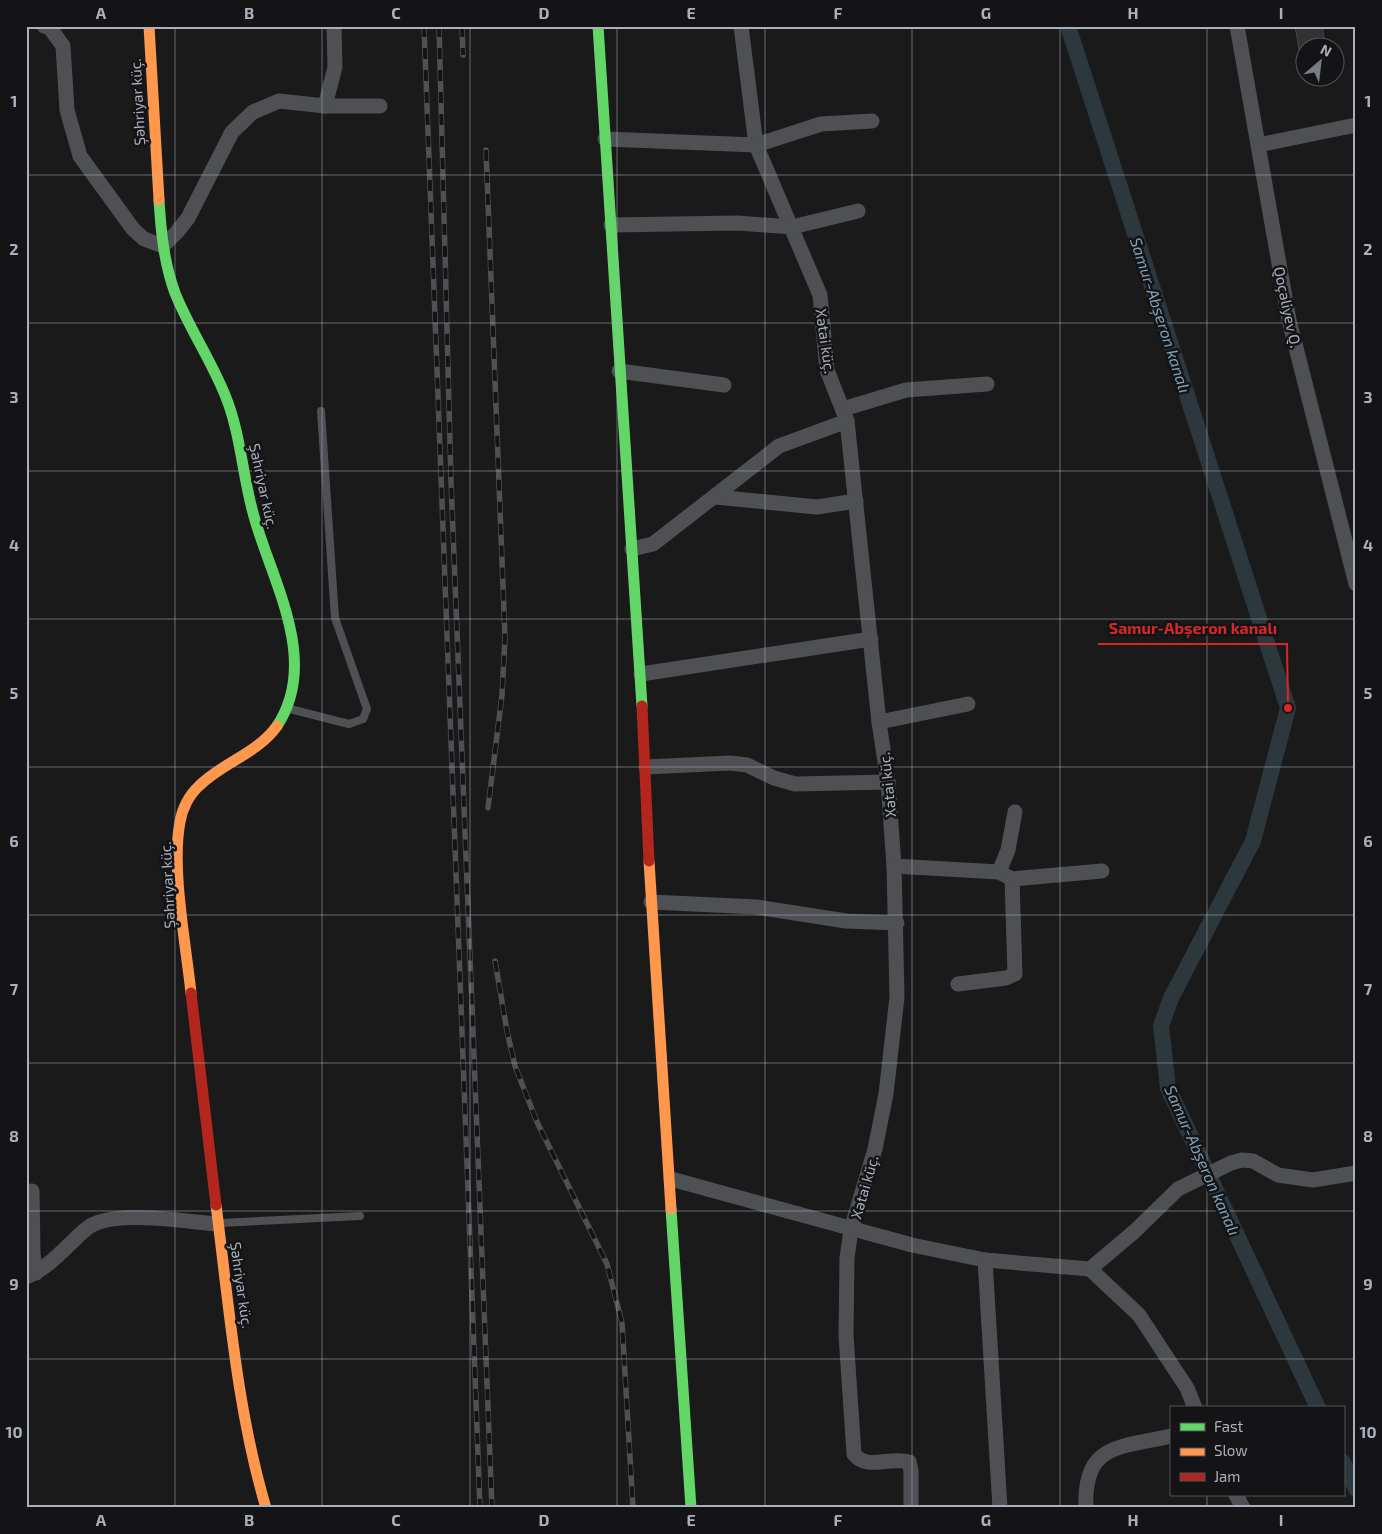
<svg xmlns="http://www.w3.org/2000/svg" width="1382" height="1534" viewBox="0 0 1382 1534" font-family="'Exo 2',sans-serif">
  <rect width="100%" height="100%" fill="#1a1a1b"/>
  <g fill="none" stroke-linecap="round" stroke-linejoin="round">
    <g stroke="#2c373e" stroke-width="16">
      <path d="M1068 26 1288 708 1253 841 1171 998 1161 1026 1168 1088 1318 1408"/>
      <path d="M1343 1462 1356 1489"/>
    </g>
  </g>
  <path fill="#323233" stroke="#434447" d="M1295 26H1322L1326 48H1304V54L1300 55Z"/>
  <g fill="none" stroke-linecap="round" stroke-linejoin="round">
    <g stroke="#4e5054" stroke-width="8">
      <path d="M286 708 349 724 363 719 367 709 335 618 321 411"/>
      <path d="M220 1223 360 1216"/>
    </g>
    <g stroke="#4e5054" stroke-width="15">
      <path d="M44 26 50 28 63 46 67 110 80 156 133 229 144 239 163 246 177 232 188 218 232 132 253 112 279 101 325 106H380"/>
      <path d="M741 26 756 145 820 295 827 370 847 421 879 722 888 782 894 866 897 997 886 1094 875 1149 851 1230 847 1258 846 1335 854 1454C867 1471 890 1456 909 1462L911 1471V1508"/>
      <path d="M1237 26 1289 320 1356 584"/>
      <path d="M325 106 335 67 334 26"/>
      <path d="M605 139 756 145 821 124 872 121"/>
      <path d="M1258 145 1356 125"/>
      <path d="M611 225 737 223 792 227 858 211"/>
      <path d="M619 371 724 385"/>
      <path d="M843 409 906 390 987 384"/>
      <path d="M715 497 817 507 856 501"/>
      <path d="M632 549 653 544 779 446 847 421"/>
      <path d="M641 674 871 639"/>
      <path d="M879 722 968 704"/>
      <path d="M646 767 730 763 747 765 774 778 795 784 888 782"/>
      <path d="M894 866 999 872 1012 879 1015 974 1006 978 958 984"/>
      <path d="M999 872 1008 850 1015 812"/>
      <path d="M1012 879 1102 871"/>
      <path d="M651 902 757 907 846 921 897 923"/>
      <path d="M671 1179 912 1245 985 1260 1090 1269 1135 1231 1178 1189 1231 1163 1242 1160 1253 1161 1278 1175 1313 1180 1356 1173"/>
      <path d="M32 1191 33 1254 36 1273"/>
      <path d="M985 1260 1000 1508"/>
      <path d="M1090 1269 1139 1315 1187 1388 1195 1408"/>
      <path d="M26 1277C51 1267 66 1246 86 1229 112 1208 185 1222 218 1224"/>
      <path d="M1236 1495 1243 1508"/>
      <path d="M1086 1508C1083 1443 1120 1448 1171 1436"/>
    </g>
    <g stroke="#63d668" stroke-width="11">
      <path d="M598 26 642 706"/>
      <path d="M159 200C161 232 164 263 175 293 189 328 211 360 225 395 240 431 242 471 252 509 268 575 322 658 277 726"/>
      <path d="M671 1209 691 1508"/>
    </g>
    <g stroke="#ff974d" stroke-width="11">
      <path d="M149 26 159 200"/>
      <path d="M649 861 671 1209"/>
      <path d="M191 993C186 944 171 869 180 822 182 809 189 795 199 786 223 762 257 754 277 726"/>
      <path d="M216 1205C229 1306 237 1410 266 1508"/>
    </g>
    <g stroke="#b3261e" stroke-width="11">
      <path d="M642 706 649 861"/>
      <path d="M191 993 216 1205"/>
    </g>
    <defs>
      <g id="rail">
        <path d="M424 26 480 1508"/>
        <path d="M439 26 451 481 492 1508"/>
        <path d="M462 26 463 55"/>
        <path d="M486 150 505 637 502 695 488 808"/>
        <path d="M495 961 507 1031 515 1066 537 1122 607 1264 622 1323 633 1508"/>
      </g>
    </defs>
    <use href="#rail" stroke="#4e5053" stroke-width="5.5"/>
    <use href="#rail" stroke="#141417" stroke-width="4" stroke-dasharray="11" stroke-linecap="butt"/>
  </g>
  <path fill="none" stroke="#abb1bc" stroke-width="1" stroke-opacity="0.55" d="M175 26V1508M322 26V1508M470 26V1508M617 26V1508M765 26V1508M912 26V1508M1060 26V1508M1207 26V1408M26 175H1356M26 323H1356M26 471H1356M26 619H1356M26 767H1356M26 915H1356M26 1063H1356M26 1211H1356M26 1359H1356M1207 1495V1508"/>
  <g text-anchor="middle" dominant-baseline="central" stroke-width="5" stroke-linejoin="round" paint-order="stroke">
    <g font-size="15" fill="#abb1bc" stroke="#141417">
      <text transform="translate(137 102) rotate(-93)">Şəhriyar küç.</text>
      <text transform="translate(1288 307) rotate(78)">Qoçəliyev Q.</text>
      <text transform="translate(826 341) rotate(82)">Xətai küç.</text>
      <text transform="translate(264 486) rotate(78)">Şəhriyar küç.</text>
      <text transform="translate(887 785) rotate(-96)">Xətai küç.</text>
      <text transform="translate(167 885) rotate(-93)">Şəhriyar küç.</text>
      <text transform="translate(864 1187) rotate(-74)">Xətai küç.</text>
      <text transform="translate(242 1285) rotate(82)">Şəhriyar küç.</text>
    </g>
    <g font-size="16" font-style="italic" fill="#81a1b9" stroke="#141417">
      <text transform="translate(1161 315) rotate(72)">Samur-Abşeron kanalı</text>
      <text transform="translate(1203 1160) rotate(66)">Samur-Abşeron kanalı</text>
    </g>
  </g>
  <path fill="none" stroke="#d62828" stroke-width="2" d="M1288 708L1287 644H1098"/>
  <circle fill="#d62828" stroke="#141417" stroke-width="2" cx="1288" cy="708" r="5"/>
  <g font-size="16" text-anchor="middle" font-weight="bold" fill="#d62828" stroke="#141417" stroke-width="5" stroke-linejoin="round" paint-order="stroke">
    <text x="1193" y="634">Samur-Abşeron kanalı</text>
  </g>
  <rect width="1382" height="1534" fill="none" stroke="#141417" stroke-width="55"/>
  <rect x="1170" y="1406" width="175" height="90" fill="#141417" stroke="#505359"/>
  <rect x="1180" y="1423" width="25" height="8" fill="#63d668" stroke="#505359"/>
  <text x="1214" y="1432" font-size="15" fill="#abb1bc">Fast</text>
  <rect x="1180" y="1448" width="25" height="8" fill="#ff974d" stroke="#505359"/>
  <text x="1214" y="1456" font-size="15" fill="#abb1bc">Slow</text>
  <rect x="1180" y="1473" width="25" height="8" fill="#b3261e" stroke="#505359"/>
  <text x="1214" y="1482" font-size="15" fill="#abb1bc">Jam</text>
  <g transform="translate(1320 62) rotate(28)"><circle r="24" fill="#141417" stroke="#505359"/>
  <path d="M0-4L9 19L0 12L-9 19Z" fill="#787c84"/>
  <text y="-8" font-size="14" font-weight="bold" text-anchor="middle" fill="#abb1bc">N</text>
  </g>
  <rect x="28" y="28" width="1326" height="1478" fill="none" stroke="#abb1bc" stroke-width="2"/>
  <g font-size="16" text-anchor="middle" font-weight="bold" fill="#abb1bc">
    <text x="101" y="19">A</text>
    <text x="249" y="19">B</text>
    <text x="396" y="19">C</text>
    <text x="544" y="19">D</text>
    <text x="691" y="19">E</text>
    <text x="838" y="19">F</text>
    <text x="986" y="19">G</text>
    <text x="1133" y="19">H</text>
    <text x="1281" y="19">I</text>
    <text x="14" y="107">1</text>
    <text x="1368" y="107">1</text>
    <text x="14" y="255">2</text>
    <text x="1368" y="255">2</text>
    <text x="14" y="403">3</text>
    <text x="1368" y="403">3</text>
    <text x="14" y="551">4</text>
    <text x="1368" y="551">4</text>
    <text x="14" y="699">5</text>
    <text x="1368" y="699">5</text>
    <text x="14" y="847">6</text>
    <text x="1368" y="847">6</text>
    <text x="14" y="995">7</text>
    <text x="1368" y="995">7</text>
    <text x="14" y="1142">8</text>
    <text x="1368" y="1142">8</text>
    <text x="14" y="1290">9</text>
    <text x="1368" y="1290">9</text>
    <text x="14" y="1438">10</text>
    <text x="1368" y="1438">10</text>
    <text x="101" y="1526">A</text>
    <text x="249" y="1526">B</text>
    <text x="396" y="1526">C</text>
    <text x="544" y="1526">D</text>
    <text x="691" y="1526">E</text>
    <text x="838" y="1526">F</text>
    <text x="986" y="1526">G</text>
    <text x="1133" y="1526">H</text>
    <text x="1281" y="1526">I</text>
  </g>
</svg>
